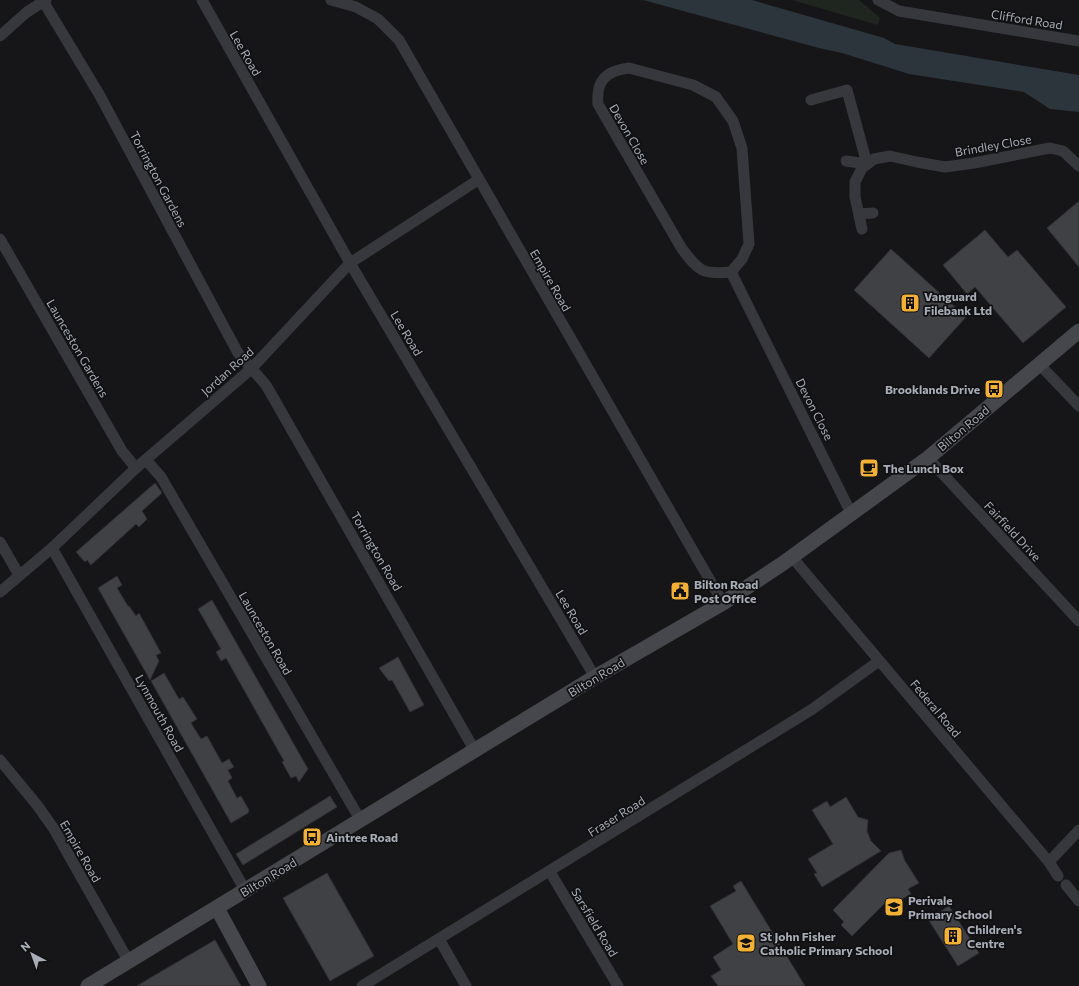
<svg xmlns="http://www.w3.org/2000/svg" width="1079" height="986" viewBox="0 0 1079 986" font-family="Commissioner,sans-serif">
  <rect width="100%" height="100%" fill="#161618"/>
  <path fill="#1e261f" d="M792 0H859L880 18 878 25Z"/>
  <path fill="#2c353c" d="M643 0H752L884 38 895 44 1079 75V112L1050 109 1024 92 909 74 842 53 819 48Z"/>
  <g fill="#404145" stroke="#303034">
    <path d="M1079 201V267L1047 228Z"/>
    <path d="M985 230 1008 257 1017 250 1066 307 1023 343 975 287 967 294 943 265Z"/>
    <path d="M891 249 966 317 929 358 854 290Z"/>
    <path d="M155 483 162 493 142 511 147 519 139 527 136 524 91 565 87 560 85 562 76 552Z"/>
    <path d="M117 576 122 585 117 588 128 606H129L136 616 139 613 161 653 156 655 159 661 150 680 98 588Z"/>
    <path d="M212 600 308 769 299 782 296 776 291 778 282 762 284 761 226 658 221 661 216 652 221 649 198 609Z"/>
    <path d="M398 657 424 705 410 712 392 680 389 681 379 668Z"/>
    <path d="M164 673 179 699 183 697 197 719 191 723 201 739 207 736 222 763 229 759 234 767 228 770 232 778 228 781 237 798 241 796 249 810 248 813 231 823 151 681Z"/>
    <path d="M330 796 337 807 243 865 236 854Z"/>
    <path d="M846 797 858 817 868 820 867 831 871 841 881 851 822 887 814 874 817 873 808 859 833 844 812 810 827 801 830 807Z"/>
    <path d="M901 850 905 861 919 883 908 889 911 894 891 905 888 900 852 936 841 925 844 922 833 910 889 853Z"/>
    <path d="M327 873 374 956 330 981 283 898Z"/>
    <path d="M741 881 805 986H718L711 976 721 970 713 957 733 944 710 906 736 891 733 886Z"/>
    <path d="M949 906 979 953 958 966 928 919Z"/>
    <path d="M215 940 241 986H137L150 978Z"/>
  </g>
  <g fill="none" stroke-linecap="round" stroke-linejoin="round">
    <g stroke="#37383d" stroke-width="11">
      <path d="M202 0 350 263 595 677"/>
      <path d="M331 0 356 7 378 19 399 40 723 603"/>
      <path d="M878 0 899 11 1079 41"/>
      <path d="M43 1 99 94 238 353 266 385 475 751"/>
      <path d="M0 36 27 12 46 0"/>
      <path d="M629 68 693 85 716 97 733 121 742 148 749 244 742 259 731 272C702 275 699 271 682 249L598 104C596 80 606 71 629 68Z"/>
      <path d="M811 100 847 90 867 164 846 161"/>
      <path d="M859 214 873 213"/>
      <path d="M862 229 855 197V182L862 168 874 159 890 156 917 162 945 167 974 163 1050 148 1063 151 1079 166"/>
      <path d="M0 239 122 451 136 468"/>
      <path d="M731 272 852 515"/>
      <path d="M1039 364 1079 406"/>
      <path d="M928 458 1079 621"/>
      <path d="M146 460 161 477 361 821"/>
      <path d="M0 542 19 575"/>
      <path d="M52 548 245 890"/>
      <path d="M792 557 1049 862 1058 876"/>
      <path d="M0 592 52 548 136 468 251 369 350 263 478 180"/>
      <path d="M0 760 37 805 54 829 129 962"/>
      <path d="M1049 862 1079 830"/>
      <path d="M550 872 618 986"/>
      <path d="M1066 885 1079 901"/>
      <path d="M439 939 466 986"/>
      <path d="M362 986 811 710 879 661"/>
    </g>
    <g stroke="#45474d" stroke-width="15">
      <path d="M217 908 259 986"/>
      <path d="M88 986 595 677 723 603 782 564 928 458 1079 331"/>
    </g>
  </g>
  <defs>
    <symbol id="building-square" viewBox="-11 -11 22 22"><rect x="-9" y="-9" width="18" height="18" rx="4" fill="#f2b134" stroke="#111113"/><path d="M-4-6H4V6H1V3H-1V6H-4ZM-2.5-4.3h1.7v1.8h-1.7ZM.8-4.3h1.7v1.8H.8ZM-2.5-1h1.7V.8h-1.7ZM.8-1h1.7V.8H.8Z" fill="#111"/></symbol>
    <symbol id="bus-square" viewBox="-11 -11 22 22"><rect x="-9" y="-9" width="18" height="18" rx="4" fill="#f2b134" stroke="#111113"/><path d="M-5-6H5V4H4V6H2V4H-2V6H-4V4H-5ZM-3.5-4V0h7V-4ZM-3.5 1.2v1.5H-2V1.2ZM2 1.2v1.5H3.5V1.2Z" fill="#111"/></symbol>
    <symbol id="cafe-square" viewBox="-11 -11 22 22"><rect x="-9" y="-9" width="18" height="18" rx="4" fill="#f2b134" stroke="#111113"/><path d="M-5.5-4.5H6V0H3Q3 3.5 0 3.5H-2.5Q-5.5 3.5-5.5 0ZM3-3.2v2h1.7v-2ZM-6 4.5H4V6H-6Z" fill="#111"/></symbol>
    <symbol id="civic-square" viewBox="-11 -11 22 22"><rect x="-9" y="-9" width="18" height="18" rx="4" fill="#f2b134" stroke="#111113"/><path d="M-.6-6.5H3V-4.5H.6V-3L4-1V1h2V6H-6V1h2V-1L-.6-3ZM-1.2 2.5V6h2.4V2.5Z" fill="#111"/></symbol>
    <symbol id="school-square" viewBox="-11 -11 22 22"><rect x="-9" y="-9" width="18" height="18" rx="4" fill="#f2b134" stroke="#111113"/><path d="M0-5L7-2L0 1L-7-2ZM-4 1L0 2.5L4 1V4Q0 6-4 4Z" fill="#111"/></symbol>
  </defs>
  <g fill-rule="evenodd">
    <use href="#building-square" x="899" y="292" width="22" height="22"/>
    <use href="#bus-square" x="983" y="378" width="22" height="22"/>
    <use href="#cafe-square" x="858" y="457" width="22" height="22"/>
    <use href="#civic-square" x="669" y="580" width="22" height="22"/>
    <use href="#bus-square" x="301" y="826" width="22" height="22"/>
    <use href="#school-square" x="883" y="896" width="22" height="22"/>
    <use href="#building-square" x="942" y="925" width="22" height="22"/>
    <use href="#school-square" x="735" y="932" width="22" height="22"/>
  </g>
  <g text-anchor="middle" dominant-baseline="central" stroke-width="3.5" stroke-linejoin="round" paint-order="stroke">
    <g font-size="12" fill="#a8adb8" stroke="#111113">
      <text transform="translate(1027 19) rotate(9)">Clifford Road</text>
      <text transform="translate(246 53) rotate(60)">Lee Road</text>
      <text transform="translate(630 134) rotate(60)">Devon Close</text>
      <text transform="translate(993 145) rotate(-10)">Brindley Close</text>
      <text transform="translate(159 179) rotate(62)">Torrington Gardens</text>
      <text transform="translate(551 280) rotate(60)">Empire Road</text>
      <text transform="translate(407 333) rotate(59)">Lee Road</text>
      <text transform="translate(78 348) rotate(60)">Launceston Gardens</text>
      <text transform="translate(227 371) rotate(-42)">Jordan Road</text>
      <text transform="translate(815 409) rotate(63)">Devon Close</text>
      <text transform="translate(963 428) rotate(-40)">Bilton Road</text>
      <text transform="translate(1013 531) rotate(47)">Fairfield Drive</text>
      <text transform="translate(377 551) rotate(60)">Torrington Road</text>
      <text transform="translate(572 612) rotate(59)">Lee Road</text>
      <text transform="translate(266 633) rotate(60)">Launceston Road</text>
      <text transform="translate(596 677) rotate(-31)">Bilton Road</text>
      <text transform="translate(936 708) rotate(50)">Federal Road</text>
      <text transform="translate(160 713) rotate(61)">Lynmouth Road</text>
      <text transform="translate(616 816) rotate(-32)">Fraser Road</text>
      <text transform="translate(81 851) rotate(60)">Empire Road</text>
      <text transform="translate(268 877) rotate(-31)">Bilton Road</text>
      <text transform="translate(595 922) rotate(59)">Sarsfield Road</text>
    </g>
    <g font-size="12" font-weight="bold" fill="#a8adb8" stroke="#111113" text-anchor="start">
      <text x="924" y="296">Vanguard<tspan x="924" dy="14">Filebank Ltd</tspan></text>
      <text x="980" y="389" text-anchor="end">Brooklands Drive</text>
      <text x="883" y="468">The Lunch Box</text>
      <text x="694" y="584">Bilton Road<tspan x="694" dy="14">Post Office</tspan></text>
      <text x="326" y="837">Aintree Road</text>
      <text x="908" y="900">Perivale<tspan x="908" dy="14">Primary School</tspan></text>
      <text x="967" y="929">Children's<tspan x="967" dy="14">Centre</tspan></text>
      <text x="760" y="936">St John Fisher<tspan x="760" dy="14">Catholic Primary School</tspan></text>
    </g>
  </g>
  <g transform="translate(32 954) rotate(319)" stroke="#111113" stroke-width="3" paint-order="stroke">
  <path d="M0-3L7 15L0 10L-7 15Z" fill="#a8adb8"/>
  <text y="-6" font-size="11" font-weight="bold" text-anchor="middle" fill="#a8adb8">N</text>
  </g>
</svg>
